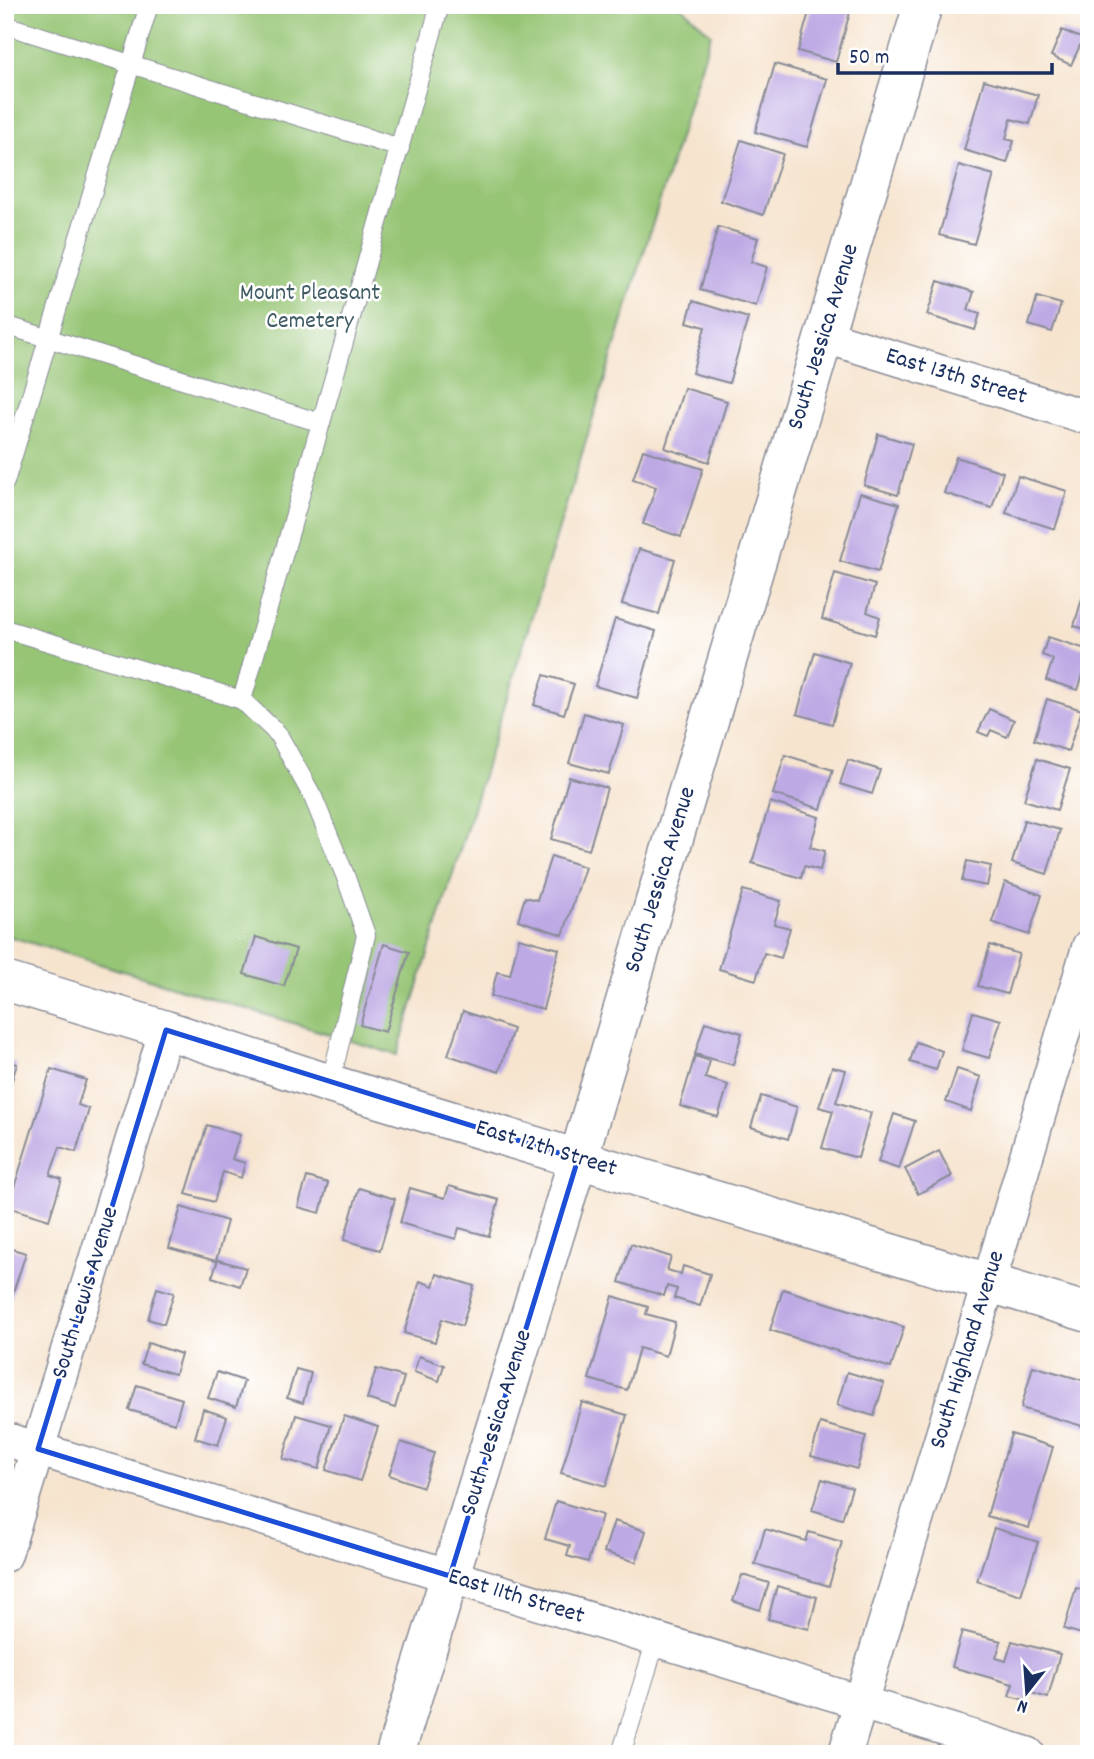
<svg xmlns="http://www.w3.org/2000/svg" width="1094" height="1759" viewBox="0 0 1094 1759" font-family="Dekko,sans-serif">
  <rect width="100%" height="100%" fill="#fff"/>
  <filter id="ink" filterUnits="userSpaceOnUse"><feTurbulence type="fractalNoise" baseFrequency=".0143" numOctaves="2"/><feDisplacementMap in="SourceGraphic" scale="14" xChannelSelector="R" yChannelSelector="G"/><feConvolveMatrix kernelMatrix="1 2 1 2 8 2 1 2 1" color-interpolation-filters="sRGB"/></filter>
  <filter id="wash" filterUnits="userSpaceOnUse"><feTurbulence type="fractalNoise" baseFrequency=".00686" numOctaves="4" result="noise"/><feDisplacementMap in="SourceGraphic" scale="28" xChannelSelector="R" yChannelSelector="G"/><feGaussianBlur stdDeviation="1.57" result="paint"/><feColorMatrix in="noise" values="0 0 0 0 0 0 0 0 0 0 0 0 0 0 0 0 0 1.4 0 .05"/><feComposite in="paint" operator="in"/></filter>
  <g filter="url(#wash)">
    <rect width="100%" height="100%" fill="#f6e4cf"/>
    <path fill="#96c574" stroke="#587a69" stroke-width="2" d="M5 5H680L711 34 397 1055 5 935Z"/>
    <g id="blocks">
      <g fill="#bda9e4">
        <path d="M811 5H852L836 62 798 51Z"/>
        <path d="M1062 30 1083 39 1071 65 1051 56Z"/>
        <path d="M775 64 827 79 807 147 755 132Z"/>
        <path d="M984 80 1038 95 1030 124 1011 119 1006 139 1014 141 1007 163 964 150Z"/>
        <path d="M741 140 783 154 763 215 721 201Z"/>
        <path d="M959 165 994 175 974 244 939 235Z"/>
        <path d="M718 227 758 238 751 262 767 267 756 306 700 290Z"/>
        <path d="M938 281 974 292 968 310 980 314 975 330 927 315Z"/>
        <path d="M1037 297 1061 304 1052 332 1029 325Z"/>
        <path d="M693 301 748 318 729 383 692 373 705 327 687 322Z"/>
        <path d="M684 388 727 401 709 462 665 448Z"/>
        <path d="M878 434 912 444 898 495 864 485Z"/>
        <path d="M643 450 703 469 681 537 643 524 656 487 633 479Z"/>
        <path d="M956 457 1003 472 992 508 944 493Z"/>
        <path d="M1018 476 1067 491 1055 529 1006 513Z"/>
        <path d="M860 493 899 504 878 572 840 561Z"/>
        <path d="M639 549 675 559 659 614 622 604Z"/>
        <path d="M835 573 875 585 867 612 880 617 875 635 822 619Z"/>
        <path d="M1088 578H1089V630L1074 626Z"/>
        <path d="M615 619 656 631 637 698 595 686Z"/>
        <path d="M1048 637 1089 650V656L1078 690 1046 680 1053 659 1042 655Z"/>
        <path d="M815 652 850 663 832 724 797 714Z"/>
        <path d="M544 675 574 684 564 714 534 705Z"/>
        <path d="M1047 699 1082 710 1068 751 1034 740Z"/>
        <path d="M989 709 1014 720 1007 737 991 730 988 736 978 732Z"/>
        <path d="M584 713 624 725 609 774 569 763Z"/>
        <path d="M785 755 833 770 821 809 773 794Z"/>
        <path d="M1037 759 1070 769 1057 810 1024 800Z"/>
        <path d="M848 760 880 770 872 794 840 784Z"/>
        <path d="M569 777 607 788 589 850 551 839Z"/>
        <path d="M770 802 819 817 810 847 825 851 820 870 804 866 801 878 752 863Z"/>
        <path d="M1024 820 1060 830 1047 874 1012 863Z"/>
        <path d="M551 856 585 867 563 935 518 920 525 897 537 900Z"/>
        <path d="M967 861 991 866 987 886 962 881Z"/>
        <path d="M1005 882 1042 895 1029 935 992 922Z"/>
        <path d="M743 890 781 901 774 924 790 928 781 958 764 953 756 980 719 969Z"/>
        <path d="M256 937 296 949 284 986 244 974Z"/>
        <path d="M519 938 559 949 543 1009 491 996 497 972 510 975Z"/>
        <path d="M384 944 409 952 385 1032 360 1025Z"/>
        <path d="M990 945 1019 954 1007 994 978 986Z"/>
        <path d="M463 1011 513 1029 499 1072 448 1055Z"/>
        <path d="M973 1012 1001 1020 989 1058 962 1050Z"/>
        <path d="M705 1022 742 1033 733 1065 695 1054Z"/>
        <path d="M916 1042 942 1051 936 1070 910 1062Z"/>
        <path d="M695 1056 710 1061 705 1078 728 1085 718 1117 680 1106Z"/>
        <path d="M5 1060 17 1064 6 1100H5Z"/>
        <path d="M832 1067 846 1070 836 1102 871 1113 858 1158 822 1148 833 1111 819 1107Z"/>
        <path d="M51 1069 86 1080 78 1105 89 1109 76 1152 60 1147 50 1175 62 1179 49 1220 8 1207Z"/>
        <path d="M957 1069 981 1077 971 1111 946 1102Z"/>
        <path d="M761 1096 797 1107 788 1139 751 1127Z"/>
        <path d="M894 1114 915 1121 899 1169 878 1162Z"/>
        <path d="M207 1125 240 1135 232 1159 245 1163 241 1178 223 1172 214 1202 186 1194Z"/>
        <path d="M939 1151 952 1176 918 1194 905 1169Z"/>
        <path d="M307 1177 328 1183 320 1213 298 1207Z"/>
        <path d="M449 1186 499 1200 489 1236 459 1228 456 1239 400 1223 410 1188 445 1198Z"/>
        <path d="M359 1188 395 1199 380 1250 344 1240Z"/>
        <path d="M181 1207 227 1221 216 1261 169 1248Z"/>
        <path d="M631 1244 671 1257 667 1270 681 1274 683 1266 710 1274 700 1306 674 1298 677 1289 667 1286 664 1296 619 1282Z"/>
        <path d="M5 1247 26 1253 11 1299 5 1297Z"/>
        <path d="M218 1260 246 1268 240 1286 212 1277Z"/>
        <path d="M437 1274 474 1286 462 1326 442 1319 435 1342 404 1333 420 1281 433 1286Z"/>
        <path d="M157 1288 174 1293 164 1324 148 1319Z"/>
        <path d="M783 1289 904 1327 891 1368 770 1330Z"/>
        <path d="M613 1296 648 1307 646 1314 675 1322 666 1356 639 1348 627 1390 589 1379Z"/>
        <path d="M148 1343 181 1354 175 1374 141 1364Z"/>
        <path d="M419 1356 444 1365 439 1381 414 1372Z"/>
        <path d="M1033 1366 1089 1382V1428L1021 1408Z"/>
        <path d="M296 1369 311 1373 303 1403 287 1398Z"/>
        <path d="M376 1369 404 1377 395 1408 367 1399Z"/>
        <path d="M217 1372 244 1381 236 1407 208 1398Z"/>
        <path d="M847 1372 884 1383 874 1416 837 1405Z"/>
        <path d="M137 1385 182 1399 175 1423 129 1410Z"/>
        <path d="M582 1402 627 1415 606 1486 561 1473Z"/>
        <path d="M203 1409 227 1417 218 1445 195 1438Z"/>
        <path d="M296 1415 331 1425 319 1469 283 1459Z"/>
        <path d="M344 1416 378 1427 360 1481 326 1470Z"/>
        <path d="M820 1423 866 1436 857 1469 811 1456Z"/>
        <path d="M1011 1434 1053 1447 1029 1528 987 1516Z"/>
        <path d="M401 1442 434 1453 423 1487 389 1475Z"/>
        <path d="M822 1479 852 1488 842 1519 812 1510Z"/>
        <path d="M556 1501 602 1515 588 1562 567 1556 570 1546 545 1539Z"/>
        <path d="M614 1521 646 1531 636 1562 604 1552Z"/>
        <path d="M994 1528 1038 1542 1021 1595 977 1581Z"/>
        <path d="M765 1529 806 1541 809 1532 842 1542 829 1586 755 1564Z"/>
        <path d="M742 1575 769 1583 760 1610 733 1601Z"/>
        <path d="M777 1586 817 1597 809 1629 768 1619Z"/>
        <path d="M1076 1588 1089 1592V1636L1064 1629Z"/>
        <path d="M962 1631 1001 1641 996 1658 1006 1661 1012 1641 1060 1654 1048 1698 1028 1692 1026 1700 1009 1696 1013 1684 952 1667Z"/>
      </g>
    </g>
  </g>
  <g filter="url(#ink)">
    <use href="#blocks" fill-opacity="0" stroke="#888a96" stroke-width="2"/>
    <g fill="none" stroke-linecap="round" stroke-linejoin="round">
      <defs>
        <g id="service">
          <path d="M5 25 400 148"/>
          <path d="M5 325 321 423"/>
          <path d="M5 482 149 5"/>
          <path d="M5 629 242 700 278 734 313 797 345 875 366 935 330 1084"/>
          <path d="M242 700 440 5"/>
          <path d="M621 1754 656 1640"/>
        </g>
        <g id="minor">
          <path d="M824 336 1089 418"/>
          <path d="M5 1439 1028 1754"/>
          <path d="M5 1555 166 1030"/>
          <path d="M845 1754 989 1282 1089 946"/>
        </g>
        <g id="tertiary">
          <path d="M5 981 166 1030 330 1084 1089 1313"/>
          <path d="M395 1754 578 1159 923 5"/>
        </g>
      </defs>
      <use href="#service" stroke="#888a96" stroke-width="20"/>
      <use href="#minor" stroke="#888a96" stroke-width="36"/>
      <use href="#tertiary" stroke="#888a96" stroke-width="41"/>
      <use href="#service" stroke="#fff" stroke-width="18"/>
      <use href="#minor" stroke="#fff" stroke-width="33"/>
      <use href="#tertiary" stroke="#fff" stroke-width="38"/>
    </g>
  </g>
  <path fill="none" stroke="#1d4ed8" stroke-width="5" stroke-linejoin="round" d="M166 1030 578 1159 450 1576 38 1449Z"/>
  <g text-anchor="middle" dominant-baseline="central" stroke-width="5" stroke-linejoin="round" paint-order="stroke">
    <g font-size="24" fill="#405c65" stroke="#fff">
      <text x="310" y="294">Mount Pleasant<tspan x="310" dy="28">Cemetery</tspan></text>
    </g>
    <g font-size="24" fill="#1b2f5e" stroke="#fff">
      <text transform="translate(824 337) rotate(-73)">South Jessica Avenue</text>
      <text transform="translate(956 377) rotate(17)">East 13th Street</text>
      <text transform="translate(661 880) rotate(-73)">South Jessica Avenue</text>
      <text transform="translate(546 1149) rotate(17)">East 12th Street</text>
      <text transform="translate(86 1293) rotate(-73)">South Lewis Avenue</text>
      <text transform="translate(968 1350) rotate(-73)">South Highland Avenue</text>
      <text transform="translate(497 1423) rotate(-73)">South Jessica Avenue</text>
      <text transform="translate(516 1597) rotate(17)">East 11th Street</text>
    </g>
  </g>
  <rect width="1094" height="1759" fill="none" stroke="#fff" stroke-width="28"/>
  <g transform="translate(1027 1692) rotate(197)" stroke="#ffffff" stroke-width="5" paint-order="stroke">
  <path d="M0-5L12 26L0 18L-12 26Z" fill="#1b2f5e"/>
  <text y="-10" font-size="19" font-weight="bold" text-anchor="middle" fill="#1b2f5e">N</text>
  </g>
  <path d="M838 63v10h214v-10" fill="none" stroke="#1b2f5e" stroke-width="3.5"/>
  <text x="849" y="63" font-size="21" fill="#1b2f5e" stroke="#ffffff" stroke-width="5" paint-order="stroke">50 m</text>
</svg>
